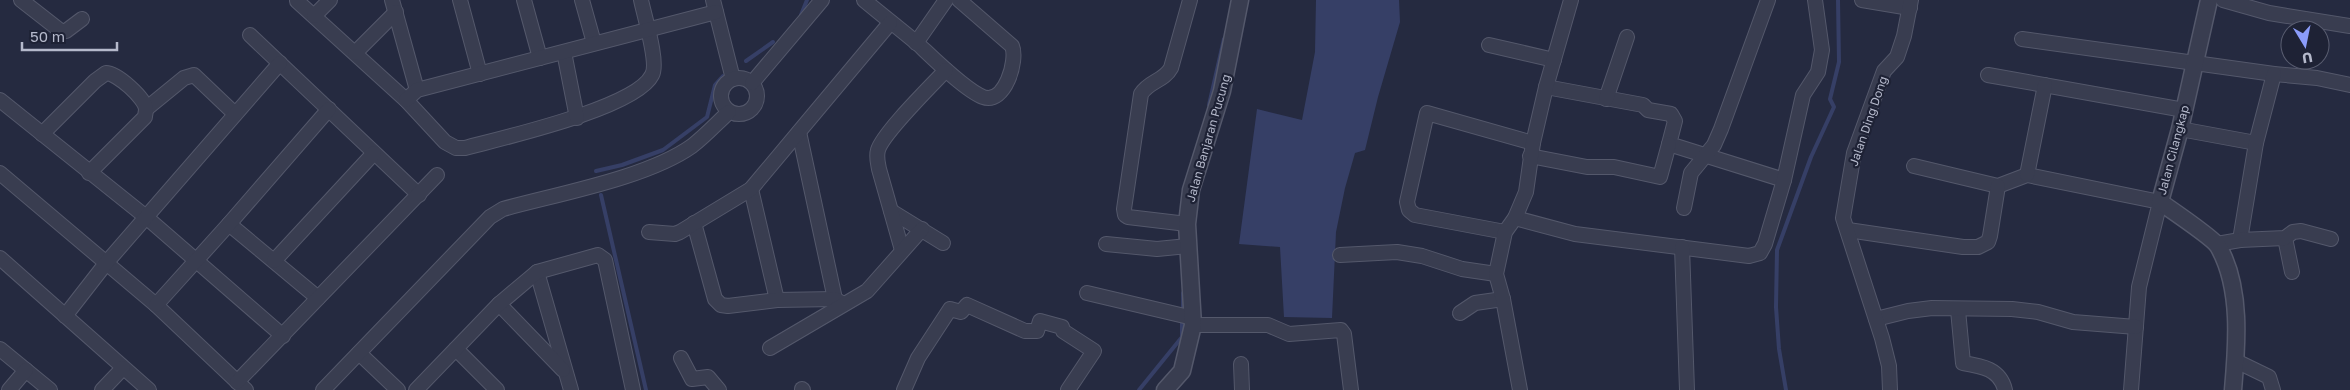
<svg xmlns="http://www.w3.org/2000/svg" width="2350" height="390" viewBox="0 0 2350 390" font-family="'Golos Text',sans-serif">
  <rect width="100%" height="100%" fill="#252a40"/>
  <path fill="#363f66" d="M1316 0H1399L1400 22 1378 97 1365 150 1355 153 1345 188 1336 232 1332 318 1284 317 1280 247 1239 244 1257 109 1302 120 1315 52Z"/>
  <g fill="none" stroke-linecap="round" stroke-linejoin="round">
    <g stroke="#363f66" stroke-width="4">
      <path d="M801 15 807 0"/>
      <path d="M746 61 773 42"/>
      <path d="M1209 105 1224 39"/>
      <path d="M596 171 622 165 663 150 707 117 715 85 723 76"/>
      <path d="M601 195 646 390"/>
      <path d="M1183 311V293"/>
      <path d="M1139 390 1182 337V318"/>
      <path d="M1786 390 1779 349 1776 307 1777 250 1811 157 1834 107 1830 99 1839 62 1838 0"/>
    </g>
    <defs>
      <g id="minor">
        <path d="M21 0 62 32 66 31 82 19"/>
        <path d="M392 0 417 90"/>
        <path d="M460 0 480 74"/>
        <path d="M524 0 540 58"/>
        <path d="M582 0 594 43"/>
        <path d="M713 0 733 79"/>
        <path d="M864 0C882 15 900 29 918 44 933 58 965 90 983 97 1005 105 1018 60 1012 46L959 0"/>
        <path d="M1862 0 1910 8"/>
        <path d="M2223 0 2269 13 2350 26"/>
        <path d="M297 1 406 100 445 142 456 148H465C502 138 636 108 652 75 659 63 644 15 641 0"/>
        <path d="M314 16 330 0"/>
        <path d="M250 35 419 195"/>
        <path d="M2022 39 2274 74 2317 78 2350 85"/>
        <path d="M916 43 946 0"/>
        <path d="M1489 45 1554 60"/>
        <path d="M564 52 577 118"/>
        <path d="M355 53 396 12"/>
        <path d="M1988 75 2184 110"/>
        <circle cx="739" cy="96" r="18"/>
        <path d="M752 83 822 0"/>
        <path d="M1546 87 1643 105 1648 110 1671 114 1675 121 1669 144 1784 180"/>
        <path d="M1606 99 1627 37"/>
        <path d="M0 100 146 217 283 336"/>
        <path d="M406 100 417 90 716 12"/>
        <path d="M146 109 184 78 194 75 235 114"/>
        <path d="M2180 129 2256 143"/>
        <path d="M799 132 835 299"/>
        <path d="M42 134 95 81 106 73C117 73 145 98 146 109 146 112 145 115 145 117L89 173"/>
        <path d="M1530 156 1587 167H1614L1660 177 1669 144"/>
        <path d="M1914 166 1998 186 2027 175 2160 202 2139 287 2131 390"/>
        <path d="M0 173 156 305 246 390"/>
        <path d="M2027 175 2045 85"/>
        <path d="M751 189 777 300"/>
        <path d="M1684 208 1691 173 1714 145 1721 129 1768 0"/>
        <path d="M891 211 943 243"/>
        <path d="M1515 218 1575 234 1749 256 1760 253 1765 244 1784 180 1803 95 1818 72 1822 50 1815 0"/>
        <path d="M694 223 715 299 721 305 728 306 777 300 835 299 843 304"/>
        <path d="M229 224 318 298"/>
        <path d="M1187 224 1128 217 1125 215 1124 209 1141 94C1149 81 1164 81 1171 68L1190 0"/>
        <path d="M1848 230 1963 247H1978L1988 242 1990 236 1998 186"/>
        <path d="M649 232 675 234 680 232 751 189 890 23"/>
        <path d="M1505 232 1415 215 1409 210 1407 202 1427 113 1533 143"/>
        <path d="M2285 238 2292 272"/>
        <path d="M2240 240 2256 143 2274 74"/>
        <path d="M1106 244 1157 249 1188 246"/>
        <path d="M2217 244 2240 240 2285 238 2293 232 2301 231 2331 239"/>
        <path d="M1682 247 1687 390"/>
        <path d="M902 250 879 169C878 163 876 157 878 150 883 133 931 86 946 70"/>
        <path d="M1340 255 1397 252 1422 256 1462 269 1496 274"/>
        <path d="M0 258 149 390"/>
        <path d="M274 261 374 153"/>
        <path d="M537 272 571 390"/>
        <path d="M1087 293 1193 318"/>
        <path d="M499 304 563 370"/>
        <path d="M156 305 229 224 329 109"/>
        <path d="M1958 310 1963 363C1982 366 2000 369 2005 390"/>
        <path d="M1460 313 1475 303 1503 299"/>
        <path d="M65 316 107 262 280 63"/>
        <path d="M1876 319 1908 311 1932 308 2012 309 2038 312 2073 322 2136 327"/>
        <path d="M1193 325H1268L1289 334 1341 330 1344 334 1351 390"/>
        <path d="M770 348 867 291 922 229"/>
        <path d="M0 349 50 390"/>
        <path d="M456 349 497 390"/>
        <path d="M359 353 398 390"/>
        <path d="M681 358 692 379 708 377 719 390"/>
        <path d="M2236 361 2269 377 2273 390"/>
        <path d="M1241 364 1242 390"/>
        <path d="M237 382 437 175"/>
        <path d="M802 389 803 390"/>
        <path d="M9 390 26 370"/>
        <path d="M102 390 123 368"/>
        <path d="M323 390 490 217 503 209C557 194 647 178 692 146 705 136 717 123 729 112"/>
        <path d="M416 390 499 304 537 272 598 255 605 260 633 390"/>
        <path d="M904 390 918 358 950 309 961 312 967 305 1025 331H1037L1040 321 1062 327 1063 331 1094 351 1068 390"/>
        <path d="M1520 390 1503 299 1496 274 1505 232 1515 218 1526 192 1533 143 1546 87 1571 0"/>
        <path d="M1890 390 1889 366 1882 338 1843 218 1854 153 1884 71 1897 57 1904 36 1911 0"/>
      </g>
      <g id="tertiary">
        <path d="M2209 0 2180 129 2160 202C2170 209 2213 238 2218 246 2242 287 2237 345 2233 390"/>
        <path d="M1165 390 1182 371 1193 325 1187 224 1191 190 1222 91 1240 0"/>
      </g>
    </defs>
    <use href="#minor" stroke="#54586b" stroke-width="16"/>
    <use href="#tertiary" stroke="#54586b" stroke-width="19"/>
    <use href="#minor" stroke="#393d50" stroke-width="14"/>
    <use href="#tertiary" stroke="#393d50" stroke-width="16"/>
  </g>
  <g text-anchor="middle" dominant-baseline="central" stroke-width="4.5" stroke-linejoin="round" paint-order="stroke">
    <g font-size="12" fill="#b5b9cb" stroke="#1e2235">
      <text transform="translate(1868 121) rotate(-71)">Jalan Ding Dong</text>
      <text transform="translate(1208 138) rotate(-74)">Jalan Banjaran Pucung</text>
      <text transform="translate(2173 150) rotate(-75)">Jalan Cilangkap</text>
    </g>
  </g>
  <g transform="translate(2305 45) rotate(170)"><circle r="24" fill="#1e2235" stroke="#5a5e71"/>
  <path d="M0-4L9 19L0 12L-9 19Z" fill="#8b9cfa"/>
  <text y="-8" font-size="14" font-weight="bold" text-anchor="middle" fill="#b5b9cb">U</text>
  </g>
  <path d="M22 42v8h95v-8" fill="none" stroke="#b5b9cb" stroke-width="2.5"/>
  <text x="30" y="42" font-size="15" fill="#b5b9cb" stroke="#1e2235" stroke-width="4" paint-order="stroke">50 m</text>
</svg>
